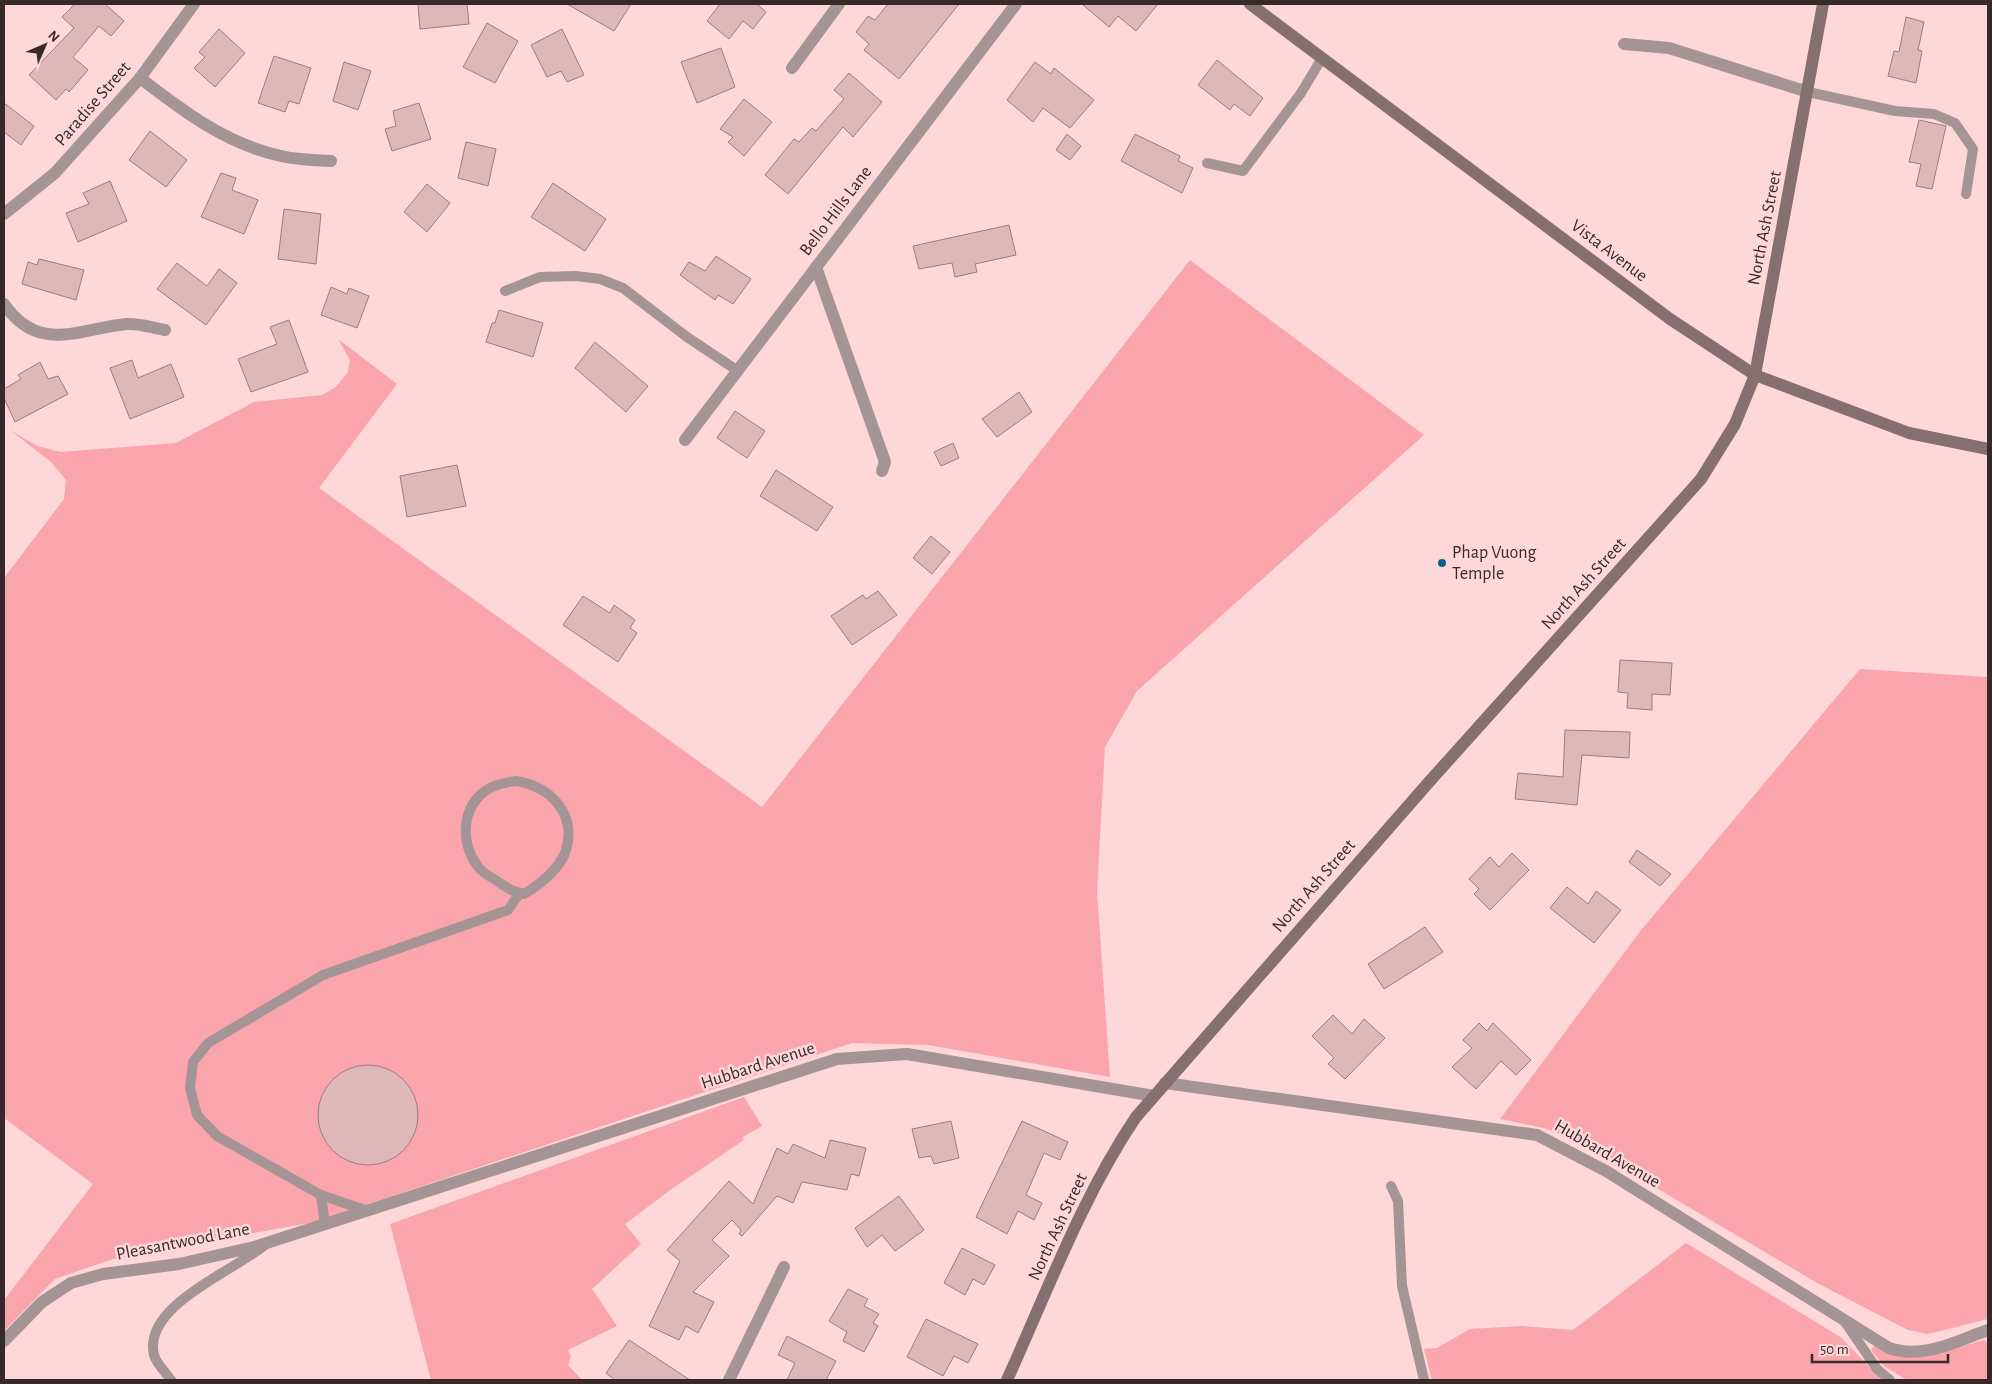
<svg xmlns="http://www.w3.org/2000/svg" width="1992" height="1384" viewBox="0 0 1992 1384" font-family="'Alegreya Sans',sans-serif">
  <rect width="100%" height="100%" fill="#fed7d9"/>
  <g fill="#faa4ac">
    <path d="M1190 260 1424 435 1137 691 1105 747 1097 892 1110 1077 928 1045 852 1043 314 1222 113 1259 55 1279 4 1331V1300L93 1184 4 1118V578L64 499 66 480 51 462 10 430 37 446 61 452 176 443 254 402 322 395 336 387 348 372 350 360 338 339 397 384 319 488 762 807Z"/>
    <path d="M1860 669 1988 677V1319L1928 1334 1908 1330 1819 1284 1577 1141 1544 1128 1500 1119 1642 929Z"/>
    <path d="M744 1097 762 1126 743 1137 744 1140 673 1188 625 1224 641 1244 592 1289 617 1326 568 1350 571 1356 568 1365 582 1380H431L390 1224Z"/>
    <path d="M1686 1243 1842 1338 1881 1380H1432L1424 1349 1437 1348 1470 1329 1522 1326 1573 1330Z"/>
    <path d="M1984 1340 1988 1343V1380H1907L1884 1366 1871 1350 1874 1345 1942 1352Z"/>
  </g>
  <g fill="#ddb7b9" stroke="#9f7b7e">
    <path d="M75 4H105L124 21 111 36 99 26 73 57 88 70 69 92 66 89 56 100 29 75 74 28 62 17Z"/>
    <path d="M418 4H467L469 24 420 29Z"/>
    <path d="M567 4H631L614 31Z"/>
    <path d="M720 4H757L766 12 753 29 743 21 729 39 707 21Z"/>
    <path d="M888 4H959L899 79 864 50 869 44 856 32 868 16 875 20Z"/>
    <path d="M1082 4H1158L1136 31 1118 16 1109 27Z"/>
    <path d="M1906 17 1924 22 1918 50 1922 51 1916 83 1888 76 1894 51 1899 52Z"/>
    <path d="M487 23 518 41 495 83 463 67Z"/>
    <path d="M219 29 245 53 215 87 194 68 205 57 199 52Z"/>
    <path d="M562 29 584 75 567 82 561 71 547 77 531 45Z"/>
    <path d="M721 48 735 87 697 103 681 62Z"/>
    <path d="M274 56 311 68 299 104 289 101 285 112 258 103Z"/>
    <path d="M1217 60 1263 98 1250 116 1234 104 1230 110 1198 85Z"/>
    <path d="M344 62 371 71 358 110 333 101Z"/>
    <path d="M1035 62 1051 74 1054 68 1094 100 1070 128 1043 108 1033 122 1007 100Z"/>
    <path d="M849 73 882 102 853 137 843 127 788 194 765 175 794 139 799 142 812 128 816 131 844 99 834 90Z"/>
    <path d="M744 99 772 122 744 156 728 142 733 137 720 129Z"/>
    <path d="M4 103 34 126 21 145 4 132Z"/>
    <path d="M419 103 431 139 392 151 385 129 396 126 393 111Z"/>
    <path d="M1919 120 1946 126 1932 189 1916 186 1921 164 1909 162Z"/>
    <path d="M150 131 187 160 166 187 129 160Z"/>
    <path d="M1067 134 1081 146 1070 160 1056 150Z"/>
    <path d="M1135 134 1180 156 1178 161 1193 168 1182 193 1121 161Z"/>
    <path d="M466 142 496 149 488 186 458 178Z"/>
    <path d="M221 173 236 178 232 190 258 200 244 234 201 217Z"/>
    <path d="M110 181 127 221 78 242 66 213 89 204 83 193Z"/>
    <path d="M553 183 606 219 585 251 531 217Z"/>
    <path d="M427 184 450 203 427 232 404 212Z"/>
    <path d="M284 209 321 214 316 264 278 259Z"/>
    <path d="M1009 225 1016 255 975 264 977 272 955 277 952 263 919 269 913 246Z"/>
    <path d="M716 256 751 279 733 304 718 295 715 300 680 275 689 262 705 271Z"/>
    <path d="M39 259 84 270 76 300 22 284 28 262 37 265Z"/>
    <path d="M177 263 207 286 219 269 237 283 206 325 157 289Z"/>
    <path d="M331 287 347 294 349 288 369 296 357 328 321 315Z"/>
    <path d="M499 310 543 323 533 357 486 342 492 323H495Z"/>
    <path d="M289 320 308 372 251 392 238 359 277 344 270 327Z"/>
    <path d="M595 342 648 386 626 412 575 368Z"/>
    <path d="M132 360 138 378 171 364 184 397 130 419 110 368Z"/>
    <path d="M40 362 48 379 58 376 68 394 15 422 4 398V389L21 379 18 375Z"/>
    <path d="M1019 392 1032 412 997 437 982 419Z"/>
    <path d="M735 411 765 431 747 458 717 438Z"/>
    <path d="M953 443 959 458 941 466 934 452Z"/>
    <path d="M457 465 466 506 407 517 400 476Z"/>
    <path d="M776 470 833 507 817 531 760 496Z"/>
    <path d="M931 536 950 552 932 574 913 558Z"/>
    <path d="M878 591 897 615 852 645 831 616 863 595 866 599Z"/>
    <path d="M583 596 610 613 614 605 635 620 630 628 637 633 618 662 563 625Z"/>
    <path d="M1620 660 1672 663 1670 695 1652 694V710L1627 708 1628 693 1618 692Z"/>
    <path d="M1565 730 1630 732 1629 758 1582 755 1577 805 1515 799 1518 773 1563 777Z"/>
    <path d="M1637 850 1671 874 1660 886 1629 862Z"/>
    <path d="M1512 853 1529 870 1490 910 1474 894 1479 889 1469 879 1490 857 1499 867Z"/>
    <path d="M1567 887 1588 904 1596 891 1621 910 1594 943 1550 908Z"/>
    <path d="M1425 927 1443 952 1384 989 1368 964Z"/>
    <path d="M1333 1015 1352 1034 1364 1019 1385 1038 1345 1079 1328 1064 1334 1058 1312 1036Z"/>
    <path d="M1479 1023 1487 1031 1493 1023 1531 1060 1516 1075 1501 1061 1476 1089 1452 1067 1472 1048 1463 1040Z"/>
    <circle cx="368" cy="1115" r="50"/>
    <path d="M951 1121 959 1158 934 1164 931 1156 919 1158 912 1129Z"/>
    <path d="M1022 1121 1068 1142 1060 1160 1044 1153 1026 1195 1042 1203 1034 1220 1018 1211 1007 1234 976 1217Z"/>
    <path d="M830 1140 866 1148 859 1176 851 1174 847 1190 802 1182 793 1203 777 1196 742 1236 739 1234 741 1230 732 1220 712 1240 729 1256 693 1292 714 1302 698 1333 686 1326 679 1340 649 1326 680 1261 667 1250 729 1181 753 1204 777 1148 788 1154 793 1144 825 1158Z"/>
    <path d="M899 1196 924 1230 895 1251 882 1235 867 1247 855 1228Z"/>
    <path d="M962 1248 995 1265 984 1285 973 1279 965 1295 944 1283Z"/>
    <path d="M848 1289 868 1299 864 1306 879 1314 873 1323 878 1326 864 1352 843 1341 847 1332 829 1321Z"/>
    <path d="M926 1319 978 1344 968 1363 954 1356 943 1376 907 1357Z"/>
    <path d="M787 1336 836 1361 826 1380H787L795 1363 778 1355Z"/>
    <path d="M629 1340 646 1351 690 1380H615L606 1373Z"/>
  </g>
  <g fill="none" stroke-linecap="round" stroke-linejoin="round">
    <g stroke="#a59495" stroke-width="10">
      <path d="M1808 92 1895 111 1934 114 1955 123 1973 149 1966 194"/>
      <path d="M1207 163 1243 171 1301 93 1322 58"/>
      <path d="M505 291 540 277 576 276 600 279 623 288 687 337 738 371"/>
      <path d="M516 781C552 787 578 815 565 853 558 870 539 885 524 894 513 892 507 888 497 881 491 877 483 873 479 868 457 841 462 797 497 785 503 783 510 782 516 781Z"/>
      <path d="M1391 1186 1398 1201 1402 1286 1424 1380"/>
      <path d="M321 1195 325 1225"/>
      <path d="M368 1211 321 1195 217 1136 197 1115 190 1088 193 1062 208 1043 323 975 508 910 519 894"/>
      <path d="M1845 1322 1877 1369 1890 1380"/>
      <path d="M171 1380C166 1373 156 1363 154 1355 142 1305 237 1270 266 1244"/>
    </g>
    <g stroke="#a59495" stroke-width="12">
      <path d="M1624 44 1669 48 1808 92"/>
      <path d="M792 68 839 4"/>
      <path d="M140 78C183 111 226 144 281 156 297 160 314 160 331 161"/>
      <path d="M4 214 55 173 140 78 194 4"/>
      <path d="M816 267 885 462 882 471"/>
      <path d="M4 304C39 355 81 328 127 324 139 323 153 328 165 330"/>
      <path d="M685 440 1016 4"/>
      <path d="M1165 1083 1537 1135 1606 1171 1889 1348C1923 1360 1956 1341 1988 1330"/>
      <path d="M4 1341 42 1302 71 1283 103 1274 179 1264 254 1247 837 1059 907 1054 1154 1096"/>
      <path d="M729 1380 784 1267"/>
    </g>
    <g stroke="#866f70" stroke-width="12">
      <path d="M1250 4 1670 319 1755 375 1909 433 1988 449"/>
      <path d="M1007 1380C1047 1292 1082 1197 1136 1117L1429 782 1701 479 1735 424 1755 375 1823 4"/>
    </g>
  </g>
  <circle fill="#095e90" stroke="#fed7d9" stroke-width="2" cx="1442" cy="563" r="5"/>
  <g text-anchor="middle" dominant-baseline="central" stroke-width="5" stroke-linejoin="round" paint-order="stroke">
    <g font-size="18" fill="#38292a" stroke="#fed7d9">
      <text transform="translate(93 104) rotate(-49)">Paradise Street</text>
      <text transform="translate(836 211) rotate(-53)">Bello Hills Lane</text>
      <text transform="translate(1765 228) rotate(-79)">North Ash Street</text>
      <text transform="translate(1609 251) rotate(37)">Vista Avenue</text>
      <text transform="translate(1584 584) rotate(-48)">North Ash Street</text>
      <text transform="translate(1314 886) rotate(-49)">North Ash Street</text>
      <text transform="translate(758 1066) rotate(-18)">Hubbard Avenue</text>
      <text transform="translate(1607 1154) rotate(30)">Hubbard Avenue</text>
      <text transform="translate(1058 1227) rotate(-65)">North Ash Street</text>
      <text transform="translate(183 1242) rotate(-11)">Pleasantwood Lane</text>
    </g>
    <g font-size="18" fill="#38292a" stroke="#fed7d9" text-anchor="start">
      <text x="1452" y="553">Phap Vuong<tspan x="1452" dy="21">Temple</tspan></text>
    </g>
  </g>
  <rect width="1992" height="1384" fill="none" stroke="#38292a" stroke-width="10"/>
  <g transform="translate(45 45) rotate(45)" stroke="#fed7d9" stroke-width="4" paint-order="stroke">
  <path d="M0-4L9 19L0 12L-9 19Z" fill="#38292a"/>
  <text y="-8" font-size="14" font-weight="bold" text-anchor="middle" fill="#38292a">N</text>
  </g>
  <path d="M1812 1354v8h136v-8" fill="none" stroke="#38292a" stroke-width="2.5"/>
  <text x="1820" y="1354" font-size="15" fill="#38292a" stroke="#fed7d9" stroke-width="4" paint-order="stroke">50 m</text>
</svg>
